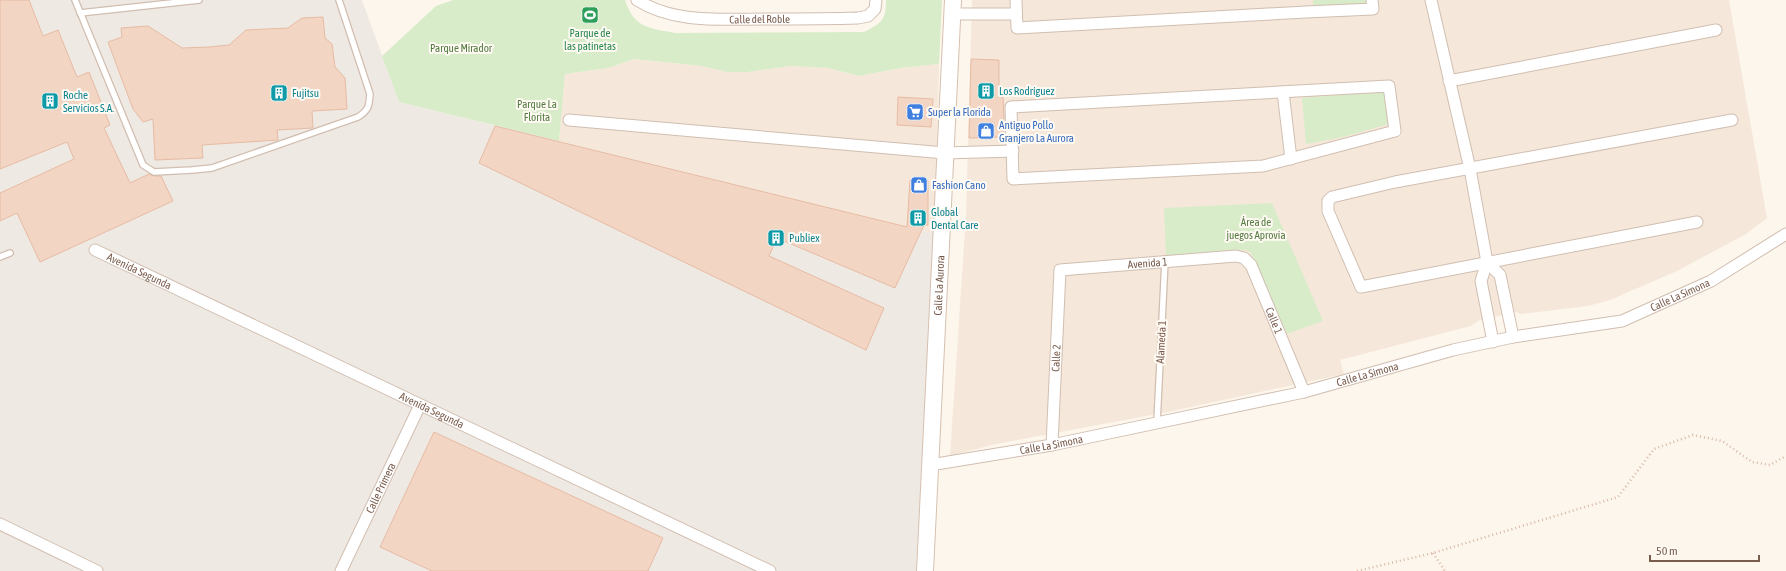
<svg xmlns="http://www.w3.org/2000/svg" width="1786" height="571" font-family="'Asap Condensed',sans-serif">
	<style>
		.residential { fill: #f5e8da }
		.industrial { fill: #efe9e4 }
		.green { fill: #d8ecc9 }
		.building { fill: #f3d5c3; stroke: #e6bba3 }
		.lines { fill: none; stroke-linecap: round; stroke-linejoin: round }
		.lane-casing { stroke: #d1beb0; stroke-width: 8 }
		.street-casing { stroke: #d1beb0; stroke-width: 13 }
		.secondary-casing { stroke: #d6c0b0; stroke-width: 18 }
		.path { stroke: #d9b8a5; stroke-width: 2.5; stroke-dasharray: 1 3; stroke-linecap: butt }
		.lane { stroke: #fff; stroke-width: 5.5 }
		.street { stroke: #fff; stroke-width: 11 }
		.secondary { stroke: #fff; stroke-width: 16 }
		.labels { text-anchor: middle; stroke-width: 4; stroke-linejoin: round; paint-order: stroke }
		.street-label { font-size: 11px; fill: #7a5c4d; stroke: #fffaf3 }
		.leisure-label { font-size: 11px; fill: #27864d; stroke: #fffaf3 }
		.park-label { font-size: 11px; fill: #537a41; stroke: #fffaf3 }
		.culture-label { font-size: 11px; fill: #0d838f; stroke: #fffaf3; text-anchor: start }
		.shop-label { font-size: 11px; fill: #366cbe; stroke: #fffaf3; text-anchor: start }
	</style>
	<rect width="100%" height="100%" fill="#fdf6ec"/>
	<!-- residential -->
	<g class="residential">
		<path d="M 972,0 L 1729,0 L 1767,218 L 1746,234 L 1677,271 L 1610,300 L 1588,306 L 1521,314 L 1516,312 L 1478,321 L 1471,326 L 1340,360 L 1344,374 L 1168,412 L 996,444 L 950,456 L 966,215 Z"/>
		<path d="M 634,59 L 702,66 L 727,72 L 748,72 L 790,66 L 828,68 L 859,76 L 901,68 L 939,64 L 935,234 L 559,141 L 565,74 L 608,68 Z"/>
	</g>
	<!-- industrial -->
	<path class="industrial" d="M 0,0 L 362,0 L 399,102 L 935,234 L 916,571 L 0,571 Z"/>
	<!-- green -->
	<g class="green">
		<path d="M 453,0 L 625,0 C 634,28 649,28 675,33 L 864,32 C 881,23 886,21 886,0 L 942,0 L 939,64 L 901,68 L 859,76 L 828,68 L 790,66 L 748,72 L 727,72 L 702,66 L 634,59 L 608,68 L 565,74 L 559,141 L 399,102 L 382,56 L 436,6 Z"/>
		<path d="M 1313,0 L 1368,0 L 1368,4 L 1313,6 Z"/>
		<path d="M 1385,91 L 1389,124 L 1343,137 L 1306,144 L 1302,98 Z"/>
		<path d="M 1272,203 L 1323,321 L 1287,334 L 1251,253 L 1246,250 L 1166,256 L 1164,208 Z"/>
	</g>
	<!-- building -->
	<g class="building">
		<path d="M 0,0 L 29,0 L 43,36 L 58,30 L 77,77 L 89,72 L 110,125 L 104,128 L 130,183 L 149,174 L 154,176 L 161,176 L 173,201 L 40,262 L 17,213 L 0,221 L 0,193 L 74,159 L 67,142 L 0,169 Z"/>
		<path d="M 323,17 L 325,38 L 332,44 L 335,67 L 345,78 L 347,109 L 312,111 L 313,128 L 277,130 L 278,140 L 202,145 L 203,158 L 155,160 L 153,119 L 143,122 L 133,109 L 108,42 L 122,37 L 121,28 L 148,26 L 182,48 L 209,47 L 229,45 L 246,30 L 288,28 L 302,18 Z"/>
		<path d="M 971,59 L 999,60 L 999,86 L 1002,86 L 1002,97 L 1003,97 L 1004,121 L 1003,137 L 969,138 Z"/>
		<path d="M 898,97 L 933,99 L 931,127 L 897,125 Z"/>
		<path d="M 495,126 L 907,227 L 910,180 L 928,181 L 928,225 L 924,225 L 895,288 L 777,238 L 769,256 L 884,308 L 866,350 L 479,163 Z"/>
		<path d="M 434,432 L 663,538 L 648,571 L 432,571 L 380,547 Z"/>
	</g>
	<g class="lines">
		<defs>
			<g id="lane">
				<path d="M 75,0 L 143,165 L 154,172 L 192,170 L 212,168 L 358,117 C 369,110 369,106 370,94 L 339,0"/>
				<path d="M 80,13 L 199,0"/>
				<path d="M 0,257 L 10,253"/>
				<path d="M 1157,422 L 1165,261"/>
			</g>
			<g id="street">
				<path id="s1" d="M 637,0 C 675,24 722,19 765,19 C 796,19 827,19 858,18 L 868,16 L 875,9 L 876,0"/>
				<path d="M 1016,0 L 1017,28 L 1306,12 L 1373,9 L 1372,0"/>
				<path d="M 1431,0 L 1470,169 L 1487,262 L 1481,281 L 1493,342"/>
				<path d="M 952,14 L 1016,14"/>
				<path d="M 1449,81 L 1716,30"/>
				<path d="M 1389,86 L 1395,131 L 1263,166 L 1013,179 L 1011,107 Z"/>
				<path d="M 1283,92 L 1291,159"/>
				<path d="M 569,120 L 945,153 L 1013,151"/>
				<path d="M 1697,222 L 1361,287 L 1328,211 L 1328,201 L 1332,197 L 1395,182 L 1732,120"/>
				<path id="s2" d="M 95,250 L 770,571"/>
				<path d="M 1487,262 L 1500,275 L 1513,337"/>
				<path id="s3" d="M 1052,445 L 1060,270 L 1236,256 L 1244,258 L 1251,265 L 1304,392"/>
				<path id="s4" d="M 930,465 L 1052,445 L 1304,392 L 1453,350 L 1513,337 L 1622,321 L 1711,281 L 1786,234"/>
				<path d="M 0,524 L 97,571"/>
				<path id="s5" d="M 341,571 L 420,405"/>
			</g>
			<g id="secondary">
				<path id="s6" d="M 925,571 L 953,0"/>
			</g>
		</defs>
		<!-- lane casing -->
		<use href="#lane" class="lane-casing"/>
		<!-- street casing -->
		<use href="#street" class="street-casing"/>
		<!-- secondary casing -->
		<use href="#secondary" class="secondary-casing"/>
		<!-- path -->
		<g class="path">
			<path d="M 1433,553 L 1445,571"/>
			<path d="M 1357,571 L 1433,553 L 1618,497 L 1654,449 L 1693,435 L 1722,441 L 1752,462 L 1770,465 L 1786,456"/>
		</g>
		<!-- lane -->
		<use href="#lane" class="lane"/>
		<!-- street -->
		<use href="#street" class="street"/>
		<!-- secondary -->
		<use href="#secondary" class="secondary"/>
	</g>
	<!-- icons -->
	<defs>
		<symbol id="stadium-square" viewBox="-11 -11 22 22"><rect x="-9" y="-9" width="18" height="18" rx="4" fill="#2e9e5b" stroke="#fffaf3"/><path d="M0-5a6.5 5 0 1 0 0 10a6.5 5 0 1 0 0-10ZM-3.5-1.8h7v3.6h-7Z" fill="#fff"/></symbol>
		<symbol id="building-square" viewBox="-11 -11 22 22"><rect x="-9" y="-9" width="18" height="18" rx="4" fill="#0f9aa8" stroke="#fffaf3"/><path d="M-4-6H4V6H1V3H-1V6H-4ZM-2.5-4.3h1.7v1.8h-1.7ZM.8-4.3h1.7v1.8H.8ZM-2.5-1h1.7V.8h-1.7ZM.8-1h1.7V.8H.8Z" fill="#fff"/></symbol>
		<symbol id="supermarket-square" viewBox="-11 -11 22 22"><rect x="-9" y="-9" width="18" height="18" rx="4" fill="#3f7fe0" stroke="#fffaf3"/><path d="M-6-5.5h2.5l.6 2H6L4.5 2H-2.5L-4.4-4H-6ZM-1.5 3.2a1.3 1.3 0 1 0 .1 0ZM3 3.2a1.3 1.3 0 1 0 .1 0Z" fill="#fff"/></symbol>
		<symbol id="shop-square" viewBox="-11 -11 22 22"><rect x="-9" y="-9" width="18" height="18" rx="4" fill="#3f7fe0" stroke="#fffaf3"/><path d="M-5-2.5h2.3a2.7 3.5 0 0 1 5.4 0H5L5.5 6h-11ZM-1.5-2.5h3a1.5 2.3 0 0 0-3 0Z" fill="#fff"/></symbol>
	</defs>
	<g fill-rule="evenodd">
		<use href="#stadium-square" x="580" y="5" width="20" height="20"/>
		<use href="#building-square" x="976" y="81" width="20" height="20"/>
		<use href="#building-square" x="269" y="83" width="20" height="20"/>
		<use href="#building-square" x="40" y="91" width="20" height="20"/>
		<use href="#supermarket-square" x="905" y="102" width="20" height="20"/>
		<use href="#shop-square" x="976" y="121" width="20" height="20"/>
		<use href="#shop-square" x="909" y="175" width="20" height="20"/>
		<use href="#building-square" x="908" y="208" width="20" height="20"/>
		<use href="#building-square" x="766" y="228" width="20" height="20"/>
	</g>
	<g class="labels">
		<!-- street labels -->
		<g class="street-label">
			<text dy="4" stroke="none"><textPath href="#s1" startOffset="126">Calle del Roble</textPath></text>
			<text dy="4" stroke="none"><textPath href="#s3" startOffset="263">Avenida 1</textPath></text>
			<text dy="4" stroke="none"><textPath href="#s2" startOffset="49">Avenida Segunda</textPath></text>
			<text dy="4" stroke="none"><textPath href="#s6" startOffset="286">Calle La Aurora</textPath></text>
			<text dy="4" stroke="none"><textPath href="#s4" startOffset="771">Calle La Simona</textPath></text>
			<text dy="4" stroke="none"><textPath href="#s3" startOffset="430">Calle 1</textPath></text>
			<text transform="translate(1161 342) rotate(-87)" y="4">Alameda 1</text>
			<text dy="4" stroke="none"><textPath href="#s3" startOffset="87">Calle 2</textPath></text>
			<text dy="4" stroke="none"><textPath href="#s4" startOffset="447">Calle La Simona</textPath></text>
			<text dy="4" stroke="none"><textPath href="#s2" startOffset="373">Avenida Segunda</textPath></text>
			<text dy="4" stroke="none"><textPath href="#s4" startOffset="123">Calle La Simona</textPath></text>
			<text dy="4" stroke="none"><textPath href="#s5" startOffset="92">Calle Primera</textPath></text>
		</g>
		<!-- leisure labels -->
		<g class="leisure-label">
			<text x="590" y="37">Parque de<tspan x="590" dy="13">las patinetas</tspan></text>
		</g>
		<!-- park labels -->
		<g class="park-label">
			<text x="461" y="52">Parque Mirador</text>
			<text x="537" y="108">Parque La<tspan x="537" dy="13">Florita</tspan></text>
			<text x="1256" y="226">Área de<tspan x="1256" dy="13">juegos Aprovia</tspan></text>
		</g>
		<!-- culture labels -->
		<g class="culture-label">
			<text x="999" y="95">Los Rodríguez</text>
			<text x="292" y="97">Fujitsu</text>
			<text x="63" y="99">Roche<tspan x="63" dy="13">Servicios S.A.</tspan></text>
			<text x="931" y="216">Global<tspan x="931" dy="13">Dental Care</tspan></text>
			<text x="789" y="242">Publiex</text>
		</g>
		<!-- shop labels -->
		<g class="shop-label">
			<text x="928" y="116">Super la Florida</text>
			<text x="999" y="129">Antiguo Pollo<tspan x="999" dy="13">Granjero La Aurora</tspan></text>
			<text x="932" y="189">Fashion Cano</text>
		</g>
	</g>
	<!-- scale -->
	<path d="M1650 555v6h109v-6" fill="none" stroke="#7a5c4d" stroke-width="2"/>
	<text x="1656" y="555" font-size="12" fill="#7a5c4d" stroke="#fffaf3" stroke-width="3" paint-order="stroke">50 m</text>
</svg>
